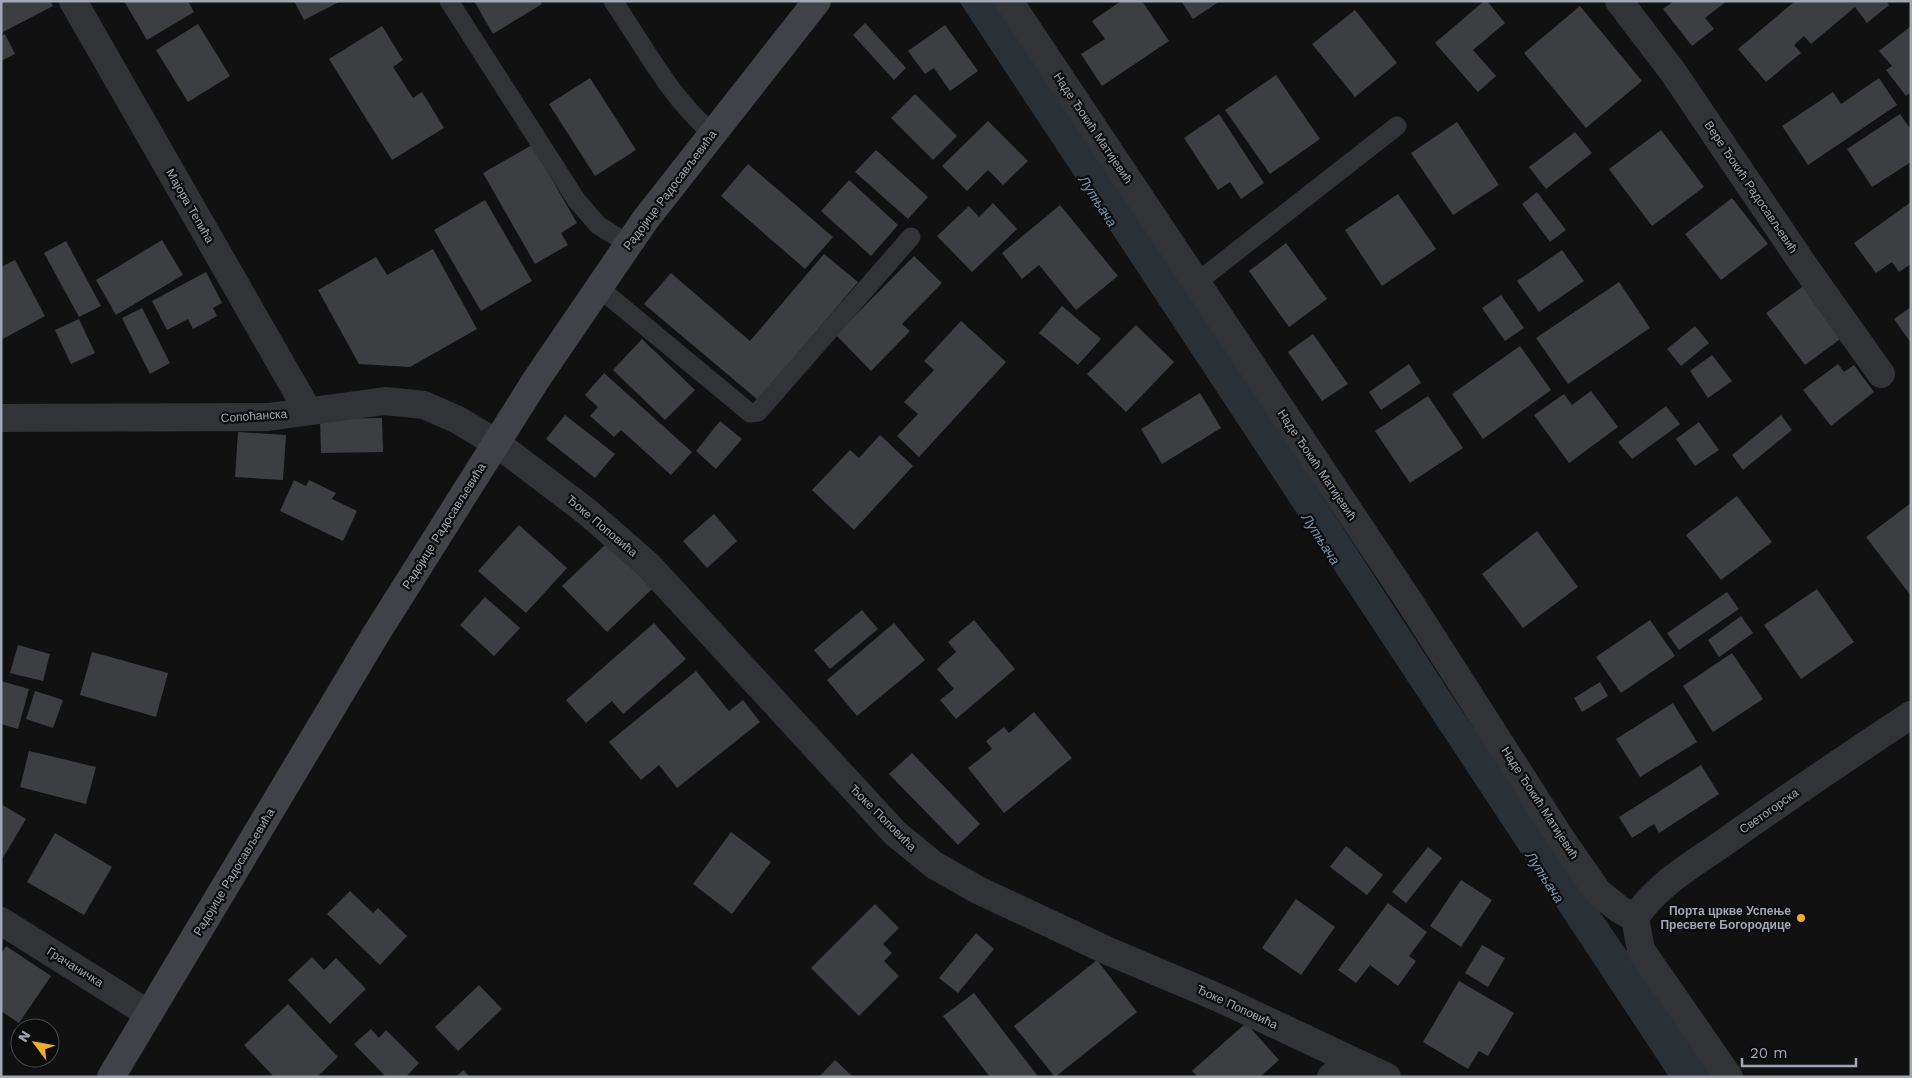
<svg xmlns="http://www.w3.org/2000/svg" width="1912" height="1078" font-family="'Work Sans',sans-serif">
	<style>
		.water { fill: #293137 }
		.building { fill: #3d3e42 }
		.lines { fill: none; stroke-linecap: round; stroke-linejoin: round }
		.lane { stroke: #323337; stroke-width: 19 }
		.street { stroke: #323337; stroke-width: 28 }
		.secondary { stroke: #404247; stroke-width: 28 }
		.poi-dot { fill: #eeae2c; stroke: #0c0c0d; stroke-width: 2 }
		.labels { text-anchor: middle; stroke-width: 4.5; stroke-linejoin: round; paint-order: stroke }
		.street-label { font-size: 12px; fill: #a2a7b3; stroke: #0c0c0d }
		.poi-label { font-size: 12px; font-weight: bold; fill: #a2a7b3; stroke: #0c0c0d; text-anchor: end }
		.water-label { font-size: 14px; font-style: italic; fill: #7995ae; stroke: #0c0c0d }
	</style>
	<rect width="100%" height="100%" fill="#111112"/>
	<!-- water -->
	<path class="water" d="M 959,1 L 1005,1 L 1057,87 L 1454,699 L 1713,1077 L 1669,1077 Z"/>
	<!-- building -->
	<g class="building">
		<path d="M 1,1 L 50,1 L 53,6 L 1,33 Z"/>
		<path d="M 124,1 L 188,1 L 194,12 L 147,40 Z"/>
		<path d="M 294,1 L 341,1 L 304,20 Z"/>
		<path d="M 474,1 L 540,1 L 542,4 L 493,34 Z"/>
		<path d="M 1121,1 L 1142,1 L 1169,41 L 1102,86 L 1081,54 L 1105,39 L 1092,21 Z"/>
		<path d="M 1181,1 L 1220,1 L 1193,19 Z"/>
		<path d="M 1484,1 L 1487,1 L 1505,23 L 1473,50 L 1496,76 L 1478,92 L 1435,43 Z"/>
		<path d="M 1674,1 L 1727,1 L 1705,18 L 1714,29 L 1692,46 L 1663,9 Z"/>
		<path d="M 1795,1 L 1886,1 L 1889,5 L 1867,23 L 1855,7 L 1811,44 L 1804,36 L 1794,45 L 1801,53 L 1766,82 L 1738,49 Z"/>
		<path d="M 1580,6 L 1642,81 L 1586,128 L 1524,53 Z"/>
		<path d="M 1355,10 L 1397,63 L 1355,97 L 1312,44 Z"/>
		<path d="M 865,23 L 906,68 L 894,80 L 853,35 Z"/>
		<path d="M 198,24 L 230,76 L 188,102 L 156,50 Z"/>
		<path d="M 945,25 L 978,71 L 950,91 L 934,68 L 925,74 L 908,51 Z"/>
		<path d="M 382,26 L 403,60 L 393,67 L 413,98 L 422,92 L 444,128 L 392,160 L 329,59 Z"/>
		<path d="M 1911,26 L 1911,92 L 1906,96 L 1886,70 L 1892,66 L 1879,51 Z"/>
		<path d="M 5,34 L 15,54 L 1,61 L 1,36 Z"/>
		<path d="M 1276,75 L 1320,139 L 1270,174 L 1225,110 Z"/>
		<path d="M 590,78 L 636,150 L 595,176 L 549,104 Z"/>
		<path d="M 1879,78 L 1897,105 L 1808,165 L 1782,126 L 1833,92 L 1841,104 Z"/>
		<path d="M 915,94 L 957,136 L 933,160 L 891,118 Z"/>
		<path d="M 1219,114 L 1264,183 L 1241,199 L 1230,182 L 1218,190 L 1184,138 Z"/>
		<path d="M 1900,114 L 1911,130 L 1911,162 L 1872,187 L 1847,149 Z"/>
		<path d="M 988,121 L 1028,161 L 1003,185 L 988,170 L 967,191 L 942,166 Z"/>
		<path d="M 1457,122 L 1499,185 L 1453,215 L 1411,153 Z"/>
		<path d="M 1661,130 L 1704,187 L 1652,226 L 1609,169 Z"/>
		<path d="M 1575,132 L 1592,153 L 1546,189 L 1529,167 Z"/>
		<path d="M 532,145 L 577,223 L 561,233 L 568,245 L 535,264 L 483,173 Z"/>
		<path d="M 876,150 L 928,197 L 908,219 L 855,172 Z"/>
		<path d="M 748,164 L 833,237 L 805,269 L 721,196 Z"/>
		<path d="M 849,180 L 898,225 L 871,256 L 821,211 Z"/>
		<path d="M 1537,192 L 1566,230 L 1550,242 L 1522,204 Z"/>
		<path d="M 1398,194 L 1436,249 L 1382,286 L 1345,230 Z"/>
		<path d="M 1732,198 L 1768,244 L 1721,280 L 1685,234 Z"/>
		<path d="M 485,200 L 532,281 L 481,311 L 434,230 Z"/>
		<path d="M 1911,202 L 1911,264 L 1899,272 L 1892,262 L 1876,273 L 1854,243 Z"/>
		<path d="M 993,203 L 1017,229 L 972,272 L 937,236 L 969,206 L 979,217 Z"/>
		<path d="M 1060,205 L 1118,276 L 1076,310 L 1039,265 L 1022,279 L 1002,253 Z"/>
		<path d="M 162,240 L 183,275 L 116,315 L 96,280 Z"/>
		<path d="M 66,241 L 101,306 L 79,317 L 44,253 Z"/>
		<path d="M 1286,243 L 1327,299 L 1289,327 L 1249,271 Z"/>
		<path d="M 433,249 L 477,329 L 410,367 L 359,364 L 318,290 L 376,257 L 387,275 Z"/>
		<path d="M 1562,250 L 1584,281 L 1539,312 L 1517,281 Z"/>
		<path d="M 824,254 L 858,282 L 758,400 L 644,304 L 671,273 L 750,341 Z"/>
		<path d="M 914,256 L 942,283 L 902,324 L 910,331 L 871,371 L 836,335 Z"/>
		<path d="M 15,260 L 45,316 L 1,340 L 1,267 Z"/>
		<path d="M 206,272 L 222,303 L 213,308 L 217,316 L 193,329 L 188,319 L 167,330 L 152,301 Z"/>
		<path d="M 1619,282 L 1650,328 L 1568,384 L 1536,338 Z"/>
		<path d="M 1805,285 L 1843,337 L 1805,365 L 1766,313 Z"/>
		<path d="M 1501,295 L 1524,328 L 1505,341 L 1482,308 Z"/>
		<path d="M 1062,306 L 1101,339 L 1078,365 L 1039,333 Z"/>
		<path d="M 1911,307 L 1911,343 L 1894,319 Z"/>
		<path d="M 142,308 L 170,363 L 150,374 L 122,318 Z"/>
		<path d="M 79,319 L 95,353 L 71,364 L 55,330 Z"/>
		<path d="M 961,321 L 1006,362 L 919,457 L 897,436 L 918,414 L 904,402 L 934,370 L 924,361 Z"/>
		<path d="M 1136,325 L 1174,362 L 1126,412 L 1087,374 Z"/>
		<path d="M 1695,326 L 1709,343 L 1681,366 L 1667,349 Z"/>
		<path d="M 1313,334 L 1348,384 L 1322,401 L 1288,352 Z"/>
		<path d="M 642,339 L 695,390 L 665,420 L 613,370 Z"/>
		<path d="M 1520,346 L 1551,390 L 1483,439 L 1452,394 Z"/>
		<path d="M 1712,355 L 1732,381 L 1708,398 L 1690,371 Z"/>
		<path d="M 1409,364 L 1421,383 L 1381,410 L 1369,392 Z"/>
		<path d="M 1838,364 L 1844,372 L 1854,365 L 1874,392 L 1831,426 L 1803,390 Z"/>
		<path d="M 604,373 L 692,452 L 671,475 L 621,430 L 614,437 L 590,416 L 598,407 L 585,395 Z"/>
		<path d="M 1591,391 L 1618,427 L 1569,463 L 1534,415 L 1564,394 L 1572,405 Z"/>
		<path d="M 1200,393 L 1221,428 L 1162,464 L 1141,429 Z"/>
		<path d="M 1428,396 L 1463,448 L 1410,483 L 1375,431 Z"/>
		<path d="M 1666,406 L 1680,424 L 1632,459 L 1618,442 Z"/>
		<path d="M 565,415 L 615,454 L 595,478 L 546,439 Z"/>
		<path d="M 1781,415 L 1792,430 L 1743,470 L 1732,455 Z"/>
		<path d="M 382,418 L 383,452 L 321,453 L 320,419 Z"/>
		<path d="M 720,421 L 742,439 L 716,469 L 696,451 Z"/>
		<path d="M 1699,422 L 1719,450 L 1695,466 L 1676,439 Z"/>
		<path d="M 238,432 L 286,435 L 283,480 L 235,477 Z"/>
		<path d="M 880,435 L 913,466 L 854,530 L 812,490 L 850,450 L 859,458 Z"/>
		<path d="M 294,480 L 306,486 L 309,480 L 336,493 L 332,499 L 357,511 L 343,541 L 280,511 Z"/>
		<path d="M 1737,496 L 1772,542 L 1721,580 L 1686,535 Z"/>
		<path d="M 1911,503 L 1911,596 L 1866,537 Z"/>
		<path d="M 714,514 L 737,541 L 707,568 L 683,541 Z"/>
		<path d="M 519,525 L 567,568 L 526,613 L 478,571 Z"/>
		<path d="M 1537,531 L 1578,587 L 1523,628 L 1482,574 Z"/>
		<path d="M 607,543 L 652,589 L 607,632 L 562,586 Z"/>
		<path d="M 1817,589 L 1854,642 L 1801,679 L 1764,625 Z"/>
		<path d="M 1727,592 L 1739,609 L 1679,650 L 1667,633 Z"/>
		<path d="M 485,597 L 520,628 L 494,656 L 460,625 Z"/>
		<path d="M 862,610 L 878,629 L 830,669 L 814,650 Z"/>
		<path d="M 1741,616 L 1753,633 L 1719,657 L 1708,640 Z"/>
		<path d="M 974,620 L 1015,669 L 956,719 L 940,700 L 954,689 L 937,669 L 956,652 L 948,642 Z"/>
		<path d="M 1650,620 L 1675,656 L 1621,693 L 1596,657 Z"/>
		<path d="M 654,623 L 686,659 L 623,714 L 612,701 L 586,723 L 566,700 Z"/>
		<path d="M 894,623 L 925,660 L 857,716 L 827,680 Z"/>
		<path d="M 18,645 L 50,654 L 43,681 L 10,673 Z"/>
		<path d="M 92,652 L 168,673 L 156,717 L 80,695 Z"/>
		<path d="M 1732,653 L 1763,699 L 1713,732 L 1683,686 Z"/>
		<path d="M 696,671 L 729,711 L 743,700 L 760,722 L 677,788 L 659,765 L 641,780 L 609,742 Z"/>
		<path d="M 1,681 L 29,689 L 18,729 L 1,724 Z"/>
		<path d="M 1600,682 L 1608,696 L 1582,712 L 1574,698 Z"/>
		<path d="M 35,691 L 63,700 L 53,728 L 26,719 Z"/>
		<path d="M 1673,703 L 1697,742 L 1640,777 L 1616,739 Z"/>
		<path d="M 1034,712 L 1072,758 L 1004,813 L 968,768 L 992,749 L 986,741 L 1004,727 L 1009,733 Z"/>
		<path d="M 29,751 L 96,767 L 86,804 L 20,787 Z"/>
		<path d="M 912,753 L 980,824 L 958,845 L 889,774 Z"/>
		<path d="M 1701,765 L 1719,794 L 1659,833 L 1654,824 L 1632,838 L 1619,817 Z"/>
		<path d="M 1,804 L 26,819 L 1,861 Z"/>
		<path d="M 731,832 L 771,862 L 732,914 L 693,884 Z"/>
		<path d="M 55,833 L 112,867 L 84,915 L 27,882 Z"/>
		<path d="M 1346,846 L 1383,875 L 1367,895 L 1330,867 Z"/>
		<path d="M 1428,847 L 1442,858 L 1406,903 L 1392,892 Z"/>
		<path d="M 1461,880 L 1492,900 L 1461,947 L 1430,926 Z"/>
		<path d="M 350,891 L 373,913 L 378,908 L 407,936 L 380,965 L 327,914 Z"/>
		<path d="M 1296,899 L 1335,927 L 1301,975 L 1262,948 Z"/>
		<path d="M 1388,903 L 1427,932 L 1409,956 L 1416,961 L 1398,986 L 1370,965 L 1356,983 L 1338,970 Z"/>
		<path d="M 875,904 L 899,928 L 883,944 L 892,953 L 884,961 L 899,976 L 859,1016 L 811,968 Z"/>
		<path d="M 976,933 L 994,949 L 958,993 L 939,978 Z"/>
		<path d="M 1482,945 L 1505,958 L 1488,987 L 1465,973 Z"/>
		<path d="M 6,946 L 51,976 L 19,1023 L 1,1011 L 1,954 Z"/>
		<path d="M 312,957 L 324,970 L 336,958 L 366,989 L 330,1024 L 288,980 Z"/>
		<path d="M 1097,960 L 1137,1012 L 1055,1077 L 1014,1026 Z"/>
		<path d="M 1459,981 L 1514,1013 L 1488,1056 L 1479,1051 L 1468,1069 L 1423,1042 Z"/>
		<path d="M 479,985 L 502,1009 L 458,1051 L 435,1027 Z"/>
		<path d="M 974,993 L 1037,1075 L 1034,1077 L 990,1077 L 943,1016 Z"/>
		<path d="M 288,1004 L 338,1057 L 317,1077 L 274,1077 L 244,1045 Z"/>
		<path d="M 1246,1023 L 1279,1060 L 1260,1077 L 1198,1077 L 1192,1071 Z"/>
		<path d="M 371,1029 L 379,1038 L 386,1030 L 419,1063 L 406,1077 L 386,1077 L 354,1044 Z"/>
		<path d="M 835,1060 L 853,1077 L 819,1077 Z"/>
		<path d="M 463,1070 L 470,1077 L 456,1077 Z"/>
	</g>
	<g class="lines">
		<!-- lane -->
		<g class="lane">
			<path d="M 449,1 L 577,201 L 598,225 L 628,244"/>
			<path d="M 613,1 C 646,49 668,95 713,134"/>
			<path d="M 1196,283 L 1397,126"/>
			<path d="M 598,287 L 750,413 L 758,412 L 911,237"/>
		</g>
		<!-- street -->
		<g class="street">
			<path d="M 73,1 L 308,411"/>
			<path d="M 1009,1 L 1409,601 L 1560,837 L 1598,892 L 1619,909 L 1635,918"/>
			<path d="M 1619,1 L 1673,72 L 1803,264 L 1881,374"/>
			<path d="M 1,418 L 268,417 L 385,401 L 424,405 L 458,420 L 496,443 L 586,511 L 648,565 L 895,833 L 934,865 L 978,890 L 1108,951 L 1219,998 L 1387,1077"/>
			<path d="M 1635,918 C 1655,886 1692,865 1722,844 C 1784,800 1847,757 1911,715"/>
			<path d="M 1635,918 L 1641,950 L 1729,1077"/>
			<path d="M 1,921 L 149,1014"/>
			<path d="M 1331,1077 L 1350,1060"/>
		</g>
		<!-- secondary -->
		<path class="secondary" d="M 111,1077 L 376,634 L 536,380 L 645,220 L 817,1"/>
	</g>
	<!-- markers -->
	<circle class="poi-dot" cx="1801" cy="918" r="5"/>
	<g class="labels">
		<!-- street labels -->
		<g class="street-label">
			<text transform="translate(1093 128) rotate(56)" y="4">Наде Ђокић Матијевић</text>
			<text transform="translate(1751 187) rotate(56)" y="4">Вере Ђокић Радосављевић</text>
			<text transform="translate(670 190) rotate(-53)" y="4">Радојице Радосављевића</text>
			<text transform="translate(190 206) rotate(60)" y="4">Мајора Тепића</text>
			<text transform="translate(254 416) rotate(-4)" y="4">Сопоћанска</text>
			<text transform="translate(1317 465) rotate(56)" y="4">Наде Ђокић Матијевић</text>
			<text transform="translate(444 526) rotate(-58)" y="4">Радојице Радосављевића</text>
			<text transform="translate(602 526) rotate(40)" y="4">Ђоке Поповића</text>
			<text transform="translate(1540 803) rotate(57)" y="4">Наде Ђокић Матијевић</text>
			<text transform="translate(1769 811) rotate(-35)" y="4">Светогорска</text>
			<text transform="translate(883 818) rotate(45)" y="4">Ђоке Поповића</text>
			<text transform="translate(234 872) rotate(-59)" y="4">Радојице Радосављевића</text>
			<text transform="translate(75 967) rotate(32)" y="4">Грачаничка</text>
			<text transform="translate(1237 1007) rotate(25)" y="4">Ђоке Поповића</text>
		</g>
		<!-- poi labels -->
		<g class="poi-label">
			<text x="1791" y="915">Порта цркве Успење<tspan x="1791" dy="14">Пресвете Богородице</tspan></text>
		</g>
		<!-- water labels -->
		<g class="water-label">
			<text transform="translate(1098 201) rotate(57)" y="5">Лупњача</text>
			<text transform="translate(1321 539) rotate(57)" y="5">Лупњача</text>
			<text transform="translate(1545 877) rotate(57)" y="5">Лупњача</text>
		</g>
	</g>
	<!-- border -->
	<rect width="1912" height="1078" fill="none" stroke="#a2a7b3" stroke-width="5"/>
	<!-- north arrow -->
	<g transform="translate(35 1043) rotate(302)"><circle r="24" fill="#0c0c0d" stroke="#484a4f"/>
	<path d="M0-4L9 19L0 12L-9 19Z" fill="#eeae2c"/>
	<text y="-8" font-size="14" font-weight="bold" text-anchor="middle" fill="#a2a7b3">N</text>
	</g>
	<!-- scale -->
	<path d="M1742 1058v8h114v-8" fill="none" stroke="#a2a7b3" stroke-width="2.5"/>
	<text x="1750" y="1058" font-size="15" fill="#a2a7b3" stroke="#0c0c0d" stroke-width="4" paint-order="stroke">20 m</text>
</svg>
